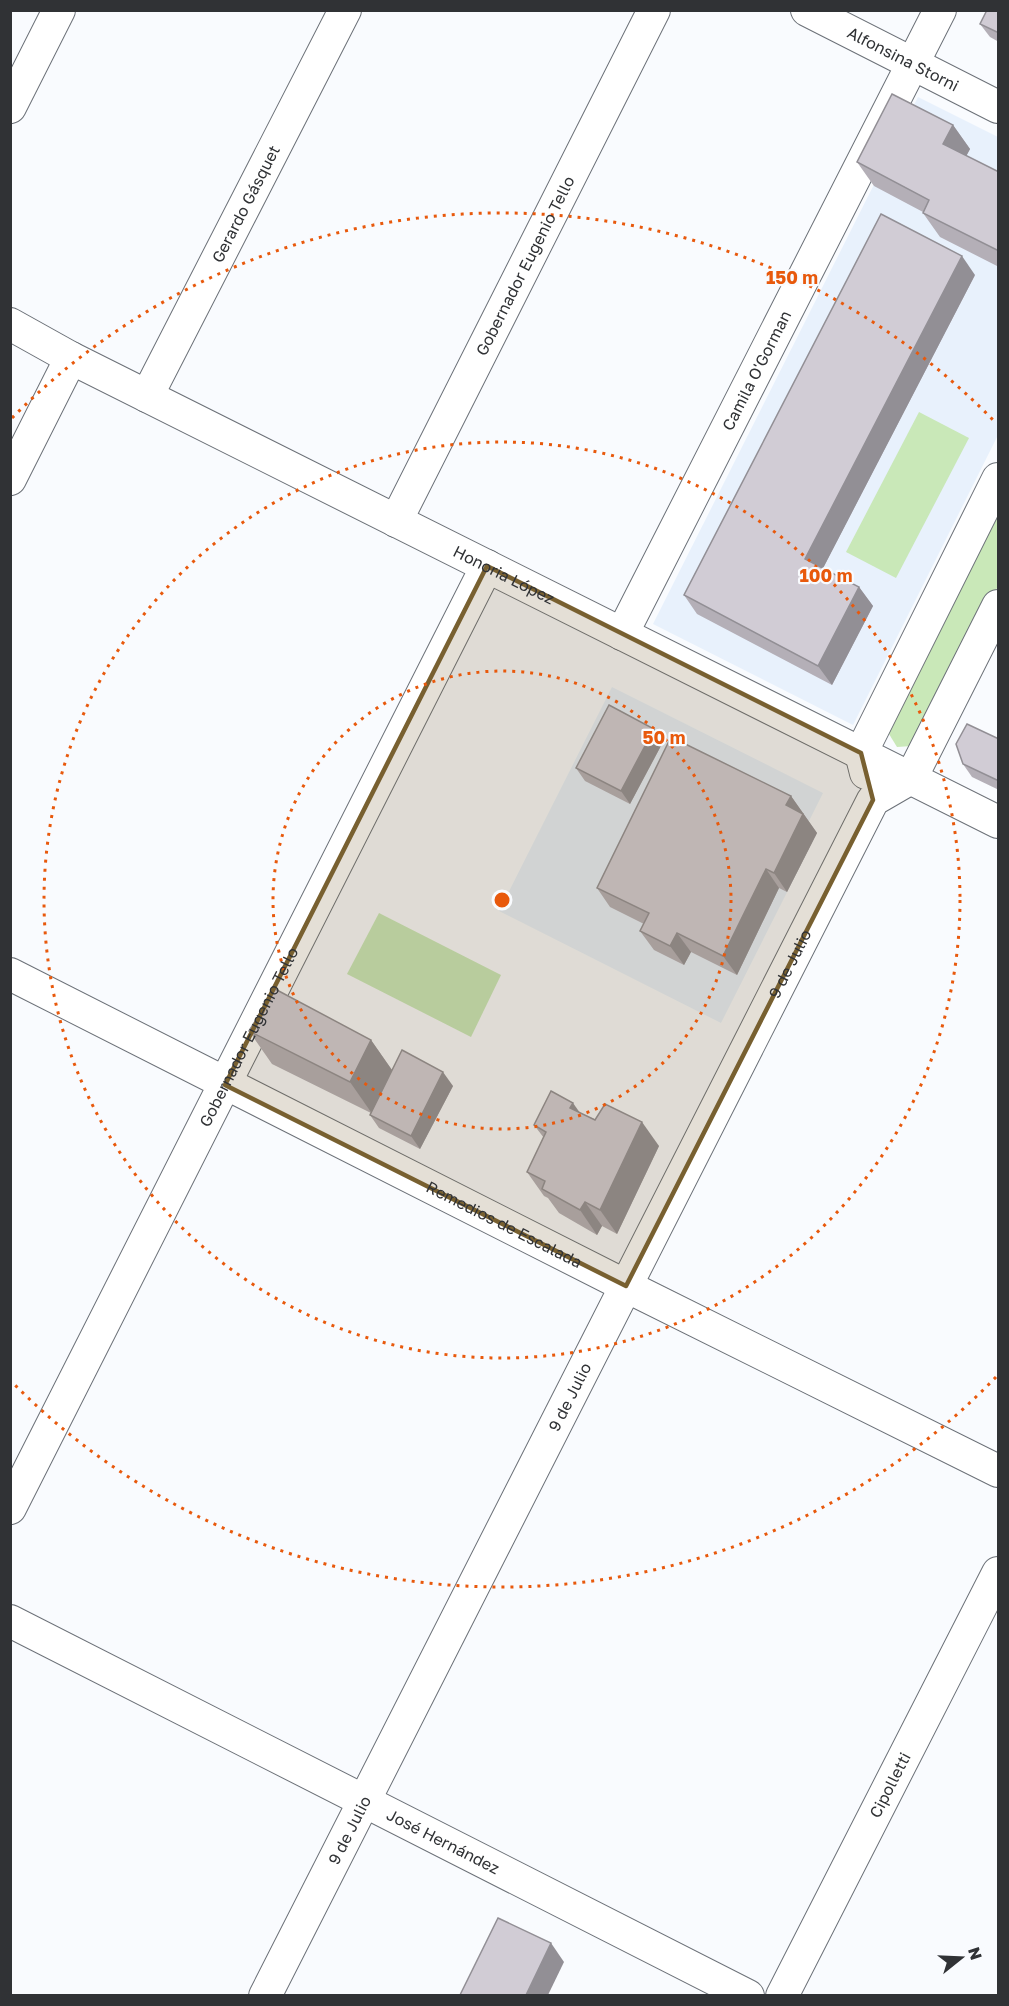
<svg xmlns="http://www.w3.org/2000/svg" width="1009" height="2006" font-family="'Golos Text',sans-serif">
	<style>
		.built { fill: #e8f1fc }
		.green { fill: #c9e8b8 }
		.lines { fill: none; stroke-linecap: round; stroke-linejoin: round }
		.street-casing { stroke: #6c7178; stroke-width: 34 }
		.street { stroke: #fff; stroke-width: 32 }
		.wall { fill: #b4afb7 }
		.shaded-wall { fill: #928f95 }
		.building { fill: #d1ccd5; stroke: #928f95; stroke-width: 1.5 }
		.marked { fill: #786030; fill-opacity: 0.2; stroke: #786030; stroke-width: 4.5; stroke-linejoin: round }
		.ring { fill: none; stroke: #e8590c; stroke-width: 3; stroke-dasharray: 3 6 }
		.labels { text-anchor: middle; stroke-width: 4.5; stroke-linejoin: round; paint-order: stroke }
		.street-label { font-size: 16px; fill: #303235; stroke: #f9fbfe }
		.centre { fill: #e8590c; stroke: #f9fbfe; stroke-width: 3 }
		.ring-label { font-size: 18px; text-anchor: middle; font-weight: bold; fill: #e8590c; stroke: #f9fbfe; stroke-width: 4.5; stroke-linejoin: round; paint-order: stroke }
	</style>
	<rect width="100%" height="100%" fill="#f9fbfe"/>
	<!-- built -->
	<g class="built">
		<path d="M 918,97 L 998,137 L 998,435 L 853,725 L 653,624 Z"/>
		<path d="M 612,687 L 823,793 L 806,827 L 817,833 L 721,1023 L 499,911 Z"/>
	</g>
	<!-- green -->
	<g class="green">
		<path d="M 919,412 L 969,438 L 896,578 L 846,552 Z"/>
		<path d="M 998,503 L 998,586 L 921,738 L 912,746 L 897,747 L 889,734 L 890,719 Z"/>
		<path d="M 379,913 L 501,975 L 471,1037 L 347,974 Z"/>
	</g>
	<g class="lines">
		<defs>
			<g id="street">
				<path id="s1" d="M 807,10 L 998,107"/>
				<path d="M 10,107 L 59,10"/>
				<path id="s2" d="M 10,324 L 71,358 L 998,822"/>
				<path id="s3" d="M 147,396 L 345,10"/>
				<path d="M 10,479 L 71,358"/>
				<path id="s4" d="M 396,521 L 654,10"/>
				<path id="s5" d="M 622,634 L 940,10"/>
				<path d="M 866,773 L 861,753 L 998,479"/>
				<path id="s6" d="M 10,974 L 626,1286 L 998,1471"/>
				<path id="s7" d="M 10,1508 L 487,566"/>
				<path id="s8" d="M 10,1621 L 748,1996"/>
				<path id="s9" d="M 265,1996 L 873,800 L 911,778 L 998,606"/>
				<path id="s10" d="M 782,1996 L 998,1573"/>
			</g>
		</defs>
		<!-- street casing -->
		<use href="#street" class="street-casing"/>
		<!-- street -->
		<use href="#street" class="street"/>
	</g>
	<!-- wall -->
	<g class="wall">
		<path d="M 999,10 L 999,42 L 990,37 L 980,24 Z"/>
		<path d="M 953,125 L 970,149 L 966,156 L 999,172 L 999,267 L 940,237 L 923,213 L 923,212 L 874,186 L 857,162 Z"/>
		<path d="M 975,275 L 823,568 L 859,587 L 873,606 L 832,685 L 697,614 L 684,595 Z"/>
		<path d="M 654,729 L 663,742 L 630,804 L 585,781 L 576,768 Z"/>
		<path d="M 999,739 L 999,790 L 972,777 L 963,764 Z"/>
		<path d="M 791,796 L 817,833 L 787,892 L 779,888 L 737,975 L 691,952 L 684,965 L 654,950 L 640,931 L 644,924 L 610,907 L 597,888 Z"/>
		<path d="M 249,1031 L 371,1040 L 392,1070 L 453,1086 L 420,1149 L 379,1128 L 370,1115 L 371,1113 L 272,1064 Z"/>
		<path d="M 580,1113 L 659,1146 L 617,1234 L 602,1226 L 597,1235 L 559,1213 L 548,1198 L 544,1196 L 527,1172 L 544,1138 L 534,1125 Z"/>
	</g>
	<!-- shaded-wall -->
	<g class="shaded-wall">
		<path d="M 953,125 L 970,149 L 960,168 L 943,144 Z"/>
		<path d="M 962,256 L 975,275 L 818,578 L 805,559 Z"/>
		<path d="M 859,587 L 873,606 L 832,685 L 818,666 Z"/>
		<path d="M 654,729 L 663,742 L 630,804 L 621,791 Z"/>
		<path d="M 791,796 L 817,833 L 787,892 L 774,873 L 786,805 Z"/>
		<path d="M 766,869 L 779,888 L 737,975 L 723,956 Z"/>
		<path d="M 677,933 L 691,952 L 684,965 L 670,946 Z"/>
		<path d="M 371,1040 L 394,1073 L 373,1115 L 350,1082 Z"/>
		<path d="M 443,1072 L 453,1086 L 420,1149 L 411,1136 Z"/>
		<path d="M 573,1103 L 590,1127 L 570,1108 Z"/>
		<path d="M 642,1122 L 659,1146 L 617,1234 L 600,1210 Z"/>
		<path d="M 585,1202 L 602,1226 L 597,1235 L 580,1210 Z"/>
		<path d="M 551,1943 L 564,1962 L 548,1995 L 526,1995 Z"/>
	</g>
	<!-- building -->
	<g class="building">
		<path d="M 987,10 L 999,10 L 999,33 L 980,24 Z"/>
		<path d="M 892,94 L 953,125 L 943,144 L 999,172 L 999,251 L 923,213 L 929,200 L 857,162 Z"/>
		<path d="M 881,214 L 962,256 L 805,559 L 859,587 L 818,666 L 684,595 Z"/>
		<path d="M 609,705 L 654,729 L 621,791 L 576,768 Z"/>
		<path d="M 967,724 L 999,739 L 999,781 L 963,764 L 956,744 Z"/>
		<path d="M 671,737 L 791,796 L 786,805 L 803,814 L 774,873 L 766,869 L 723,956 L 677,933 L 670,946 L 640,931 L 649,913 L 597,888 Z"/>
		<path d="M 275,989 L 371,1040 L 350,1082 L 249,1031 Z"/>
		<path d="M 402,1050 L 443,1072 L 411,1136 L 370,1115 Z"/>
		<path d="M 551,1091 L 573,1103 L 570,1108 L 595,1120 L 605,1104 L 642,1122 L 600,1210 L 585,1202 L 580,1210 L 542,1189 L 545,1181 L 527,1172 L 546,1132 L 534,1125 Z"/>
		<path d="M 498,1918 L 551,1943 L 526,1995 L 460,1995 Z"/>
	</g>
	<!-- marked area -->
	<path class="marked" d="M 487,566 L 861,753 L 873,800 L 626,1286 L 225,1085 Z"/>
	<!-- distance rings -->
	<g class="ring">
		<circle cx="502" cy="900" r="229"/>
		<circle cx="502" cy="900" r="458"/>
		<path d="M996 1377A687 687 0 0 1 12 1382M12 418A687 687 0 0 1 996 423"/>
	</g>
	<g class="labels">
		<!-- street labels -->
		<g class="street-label">
			<text dy="6" stroke="none"><textPath href="#s1" startOffset="108">Alfonsina Storni</textPath></text>
			<text dy="6" stroke="none"><textPath href="#s3" startOffset="216">Gerardo Gásquet</textPath></text>
			<text dy="6" stroke="none"><textPath href="#s4" startOffset="286">Gobernador Eugenio Tello</textPath></text>
			<text dy="6" stroke="none"><textPath href="#s5" startOffset="296">Camila O'Gorman</textPath></text>
			<text dy="6" stroke="none"><textPath href="#s2" startOffset="554">Honoria López</textPath></text>
			<text dy="6" stroke="none"><textPath href="#s9" startOffset="1158">9 de Julio</textPath></text>
			<text dy="6" stroke="none"><textPath href="#s7" startOffset="528">Gobernador Eugenio Tello</textPath></text>
			<text dy="6" stroke="none"><textPath href="#s6" startOffset="554">Remedios de Escalada</textPath></text>
			<text dy="6" stroke="none"><textPath href="#s9" startOffset="672">9 de Julio</textPath></text>
			<text dy="6" stroke="none"><textPath href="#s10" startOffset="237">Cipolletti</textPath></text>
			<text dy="6" stroke="none"><textPath href="#s9" startOffset="186">9 de Julio</textPath></text>
			<text dy="6" stroke="none"><textPath href="#s8" startOffset="486">José Hernández</textPath></text>
		</g>
	</g>
	<circle cx="502" cy="900" r="9" class="centre"/>
	<g class="ring-label">
		<text x="792" y="284">150 m</text>
		<text x="826" y="582">100 m</text>
		<text x="664" y="744">50 m</text>
	</g>
	<!-- border -->
	<rect width="1009" height="2006" fill="none" stroke="#303235" stroke-width="24"/>
	<!-- north arrow -->
	<g transform="translate(961 1958) rotate(72)" stroke="#f9fbfe" stroke-width="4.5" paint-order="stroke">
	<path d="M0-4.5L10 22L0 15L-10 22Z" fill="#303235"/>
	<text y="-9" font-size="16" font-weight="bold" text-anchor="middle" fill="#303235">N</text>
	</g>
</svg>
